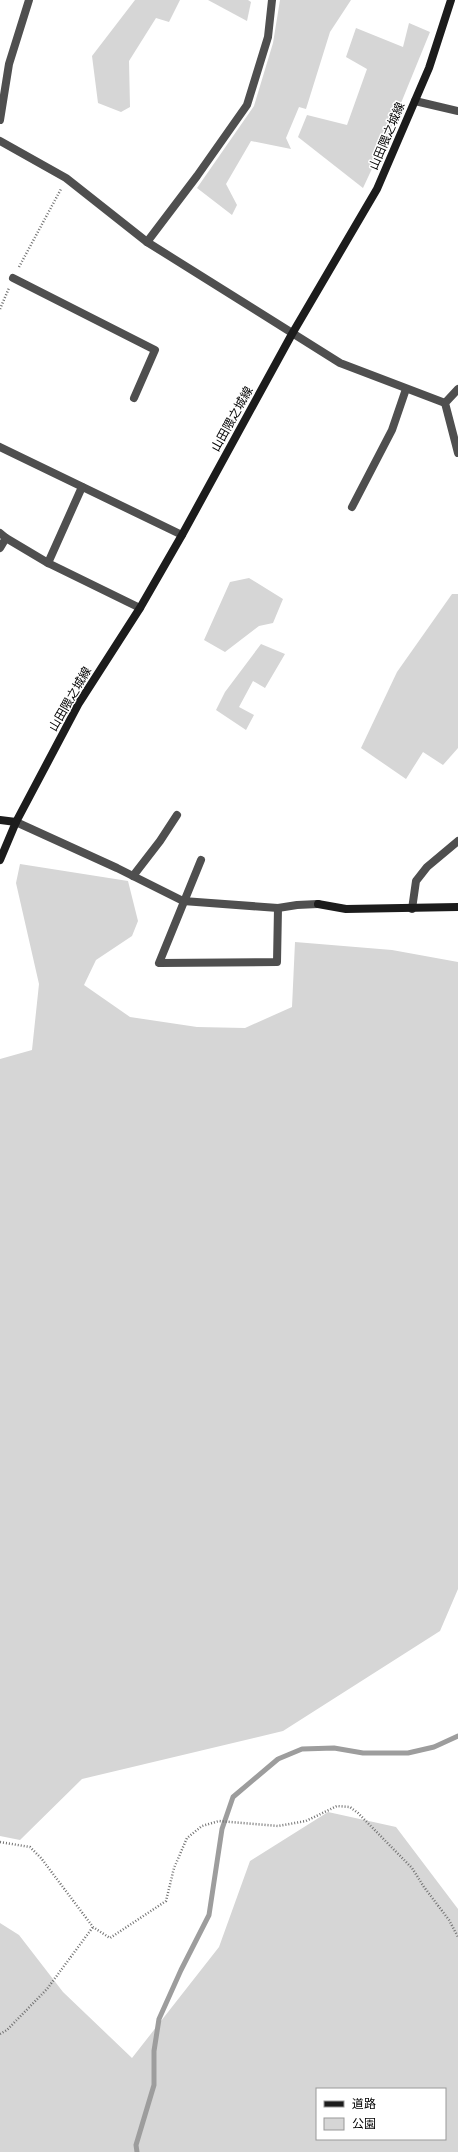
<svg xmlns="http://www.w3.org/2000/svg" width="458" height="2152" font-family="'Open Sans','Noto Sans JP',sans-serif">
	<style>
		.green { fill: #d6d6d6; fill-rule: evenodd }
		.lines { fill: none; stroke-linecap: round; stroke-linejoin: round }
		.stream { stroke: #9d9d9d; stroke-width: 5 }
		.path { stroke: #717171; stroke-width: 2.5; stroke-dasharray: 1 2; stroke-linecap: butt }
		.street { stroke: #4f4f4f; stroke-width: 8 }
		.secondary { stroke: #1c1c1c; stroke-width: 8 }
		.labels { text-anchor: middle; stroke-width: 3; stroke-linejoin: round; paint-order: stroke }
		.street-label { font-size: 12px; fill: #000; stroke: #fff }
	</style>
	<rect width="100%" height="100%" fill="#fff"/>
	<!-- green -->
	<g class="green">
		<path d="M 135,0 L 180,0 L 169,22 L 156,18 L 129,61 L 130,107 L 121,112 L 98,103 L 92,56 Z"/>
		<path d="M 208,0 L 248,0 L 251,2 L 247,21 Z"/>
		<path d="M 280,0 L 351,0 L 330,32 L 306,109 L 299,107 L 286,138 L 291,149 L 251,141 L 226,184 L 237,205 L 232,215 L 197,188 L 254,106 L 273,43 Z"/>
		<path d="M 409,23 L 430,32 L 390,130 L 363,188 L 298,137 L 307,115 L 347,125 L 367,69 L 346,57 L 356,28 L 403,47 Z"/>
		<path d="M 249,578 L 283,599 L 273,623 L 259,626 L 225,652 L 204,640 L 230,582 Z"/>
		<path d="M 452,594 L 458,594 L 458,748 L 443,765 L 423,752 L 406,779 L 361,748 L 397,672 Z"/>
		<path d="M 261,644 L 285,654 L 265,688 L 253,681 L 239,707 L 254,715 L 246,730 L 216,710 L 225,692 Z"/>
		<path d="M 20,864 L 128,881 L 138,921 L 132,936 L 96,960 L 84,985 L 130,1017 L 197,1027 L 245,1028 L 292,1007 L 295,942 L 392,950 L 458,962 L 458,1589 L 440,1631 L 283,1731 L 82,1779 L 20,1840 L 0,1836 L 0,1059 L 32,1050 L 39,984 L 16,883 Z"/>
		<path d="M 328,1812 L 396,1827 L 458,1909 L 458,2152 L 0,2152 L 0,1923 L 19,1935 L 63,1992 L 132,2058 L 219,1947 L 250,1861 ZM 317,2089 L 445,2089 L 445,2139 L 317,2139 Z"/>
	</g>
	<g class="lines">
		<!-- stream -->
		<path class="stream" d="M 137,2152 L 136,2145 L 154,2085 L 154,2051 L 159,2019 L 181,1970 L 209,1915 L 222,1829 L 233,1797 L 278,1759 L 302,1749 L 334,1748 L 363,1753 L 408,1753 L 434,1747 L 458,1736"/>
		<!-- path -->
		<g class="path">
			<path d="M 19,267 L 61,189"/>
			<path d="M 0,309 L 9,288"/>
			<path d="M 0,1842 L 30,1847 L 41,1858 L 93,1927 L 110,1938 L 166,1901 L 174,1868 L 187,1838 L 202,1826 L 219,1821 L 278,1826 L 306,1821 L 337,1806 L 350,1807 L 358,1813 L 412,1868 L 424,1887 L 449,1920 L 458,1937"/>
			<path d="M 0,2034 L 7,2030 L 47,1989 L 93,1927"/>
		</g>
		<!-- street -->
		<g class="street">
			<path d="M 415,101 L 458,111"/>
			<path d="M 0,120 L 9,64 L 29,0"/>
			<path d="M 0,141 L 66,178 L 147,242 L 340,363 L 445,403"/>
			<path d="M 147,242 L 197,176 L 247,105 L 268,37 L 272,0"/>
			<path d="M 13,278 L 155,350 L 134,398"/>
			<path d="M 458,389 L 445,403 L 458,453"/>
			<path d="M 0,447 L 182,535"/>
			<path d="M 352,507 L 392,430 L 406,389"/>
			<path d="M 0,533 L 6,538 L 0,548"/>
			<path d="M 6,538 L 48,563 L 140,608"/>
			<path d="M 48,563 L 82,487"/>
			<path d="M 16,822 L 117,868 L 183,901 L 278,908 L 297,905 L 318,904"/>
			<path d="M 201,860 L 159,963 L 277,962 L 278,908"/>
			<path d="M 133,876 L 160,841 L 177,815"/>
			<path d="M 412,909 L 416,881 L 427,867 L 458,841"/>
		</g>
		<!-- secondary -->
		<g class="secondary">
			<path d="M 0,820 L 16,822"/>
			<path d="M 0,860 L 16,822 L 79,703 L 140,608 L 182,535 L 292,334 L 377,189 L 429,68 L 451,0"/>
			<path d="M 318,904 L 346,909 L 458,907"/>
		</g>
	</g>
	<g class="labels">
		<!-- street labels -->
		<g class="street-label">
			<text transform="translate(387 136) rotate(-67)" y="4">山田隈之城線</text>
			<text transform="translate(232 419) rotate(-61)" y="4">山田隈之城線</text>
			<text transform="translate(70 699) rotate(-60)" y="4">山田隈之城線</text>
		</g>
	</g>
	<!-- legend -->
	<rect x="316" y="2088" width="130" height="52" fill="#ffffff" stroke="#999999"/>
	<rect x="324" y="2101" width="20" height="6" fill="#1c1c1c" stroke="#999999"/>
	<text x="352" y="2108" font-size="12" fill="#000000">道路</text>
	<rect x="324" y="2118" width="20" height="12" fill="#d6d6d6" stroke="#999999"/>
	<text x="352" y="2128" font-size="12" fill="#000000">公園</text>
</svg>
